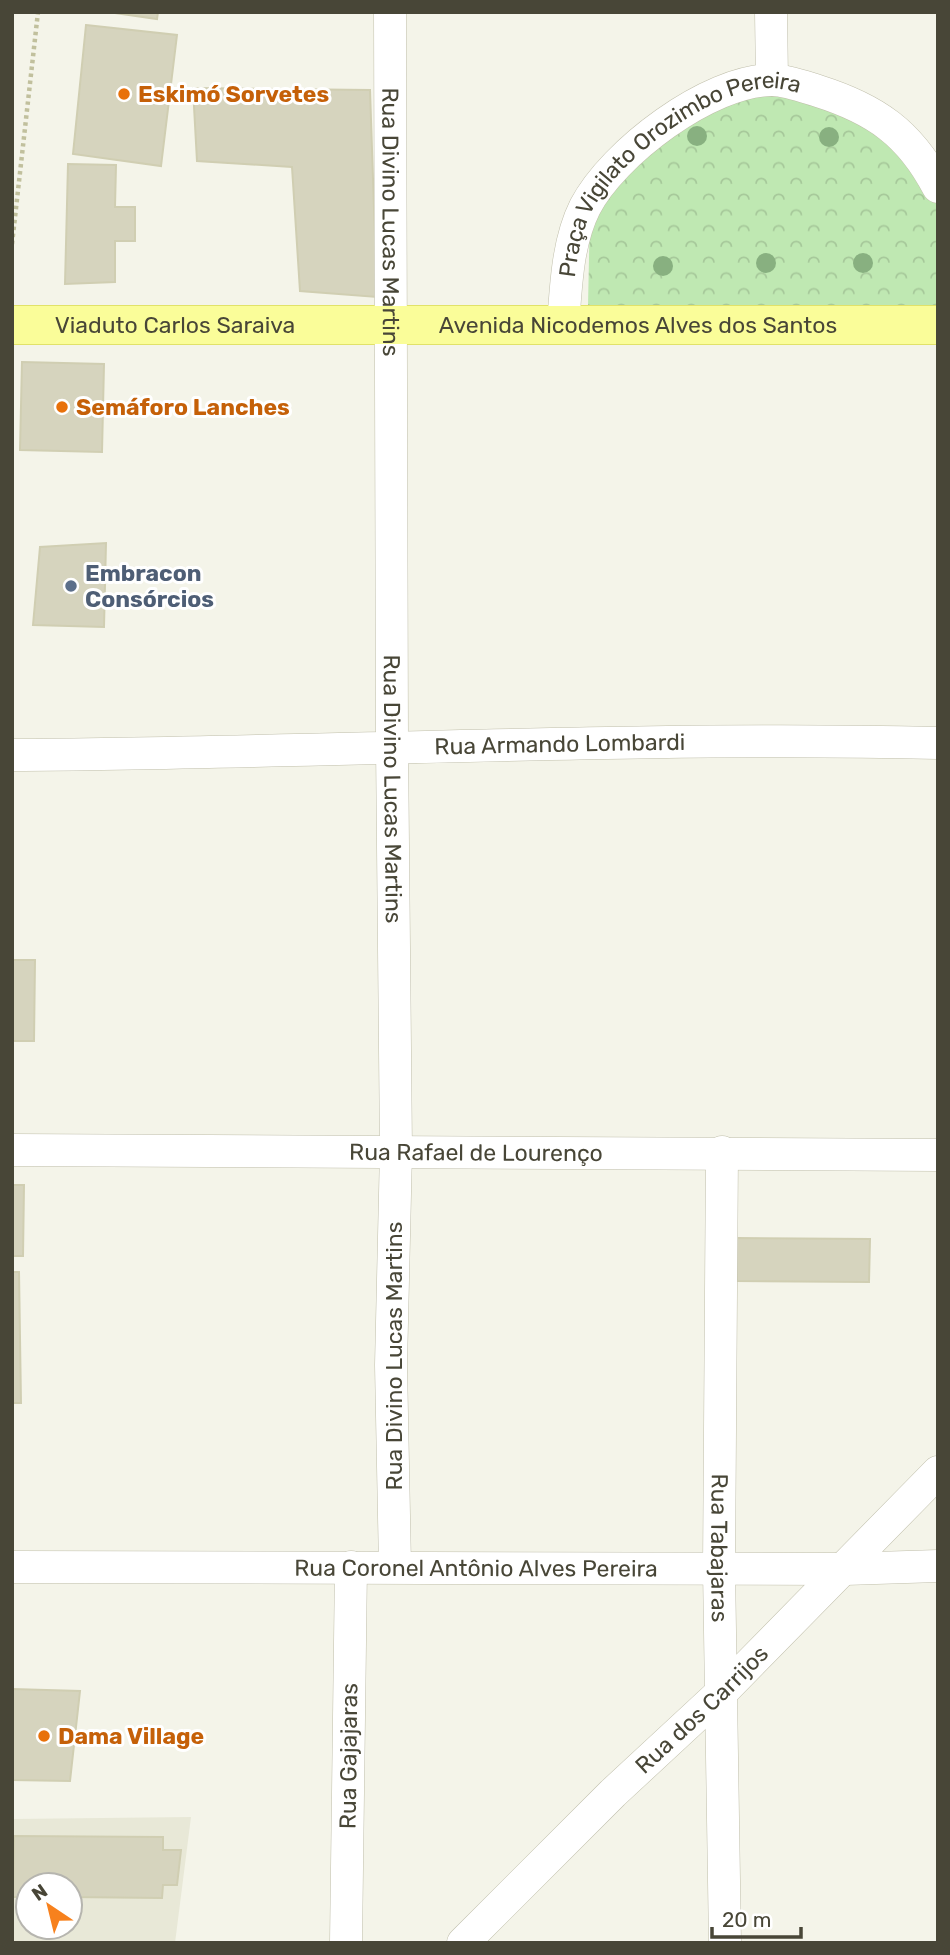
<svg xmlns="http://www.w3.org/2000/svg" width="950" height="1955" font-family="Rubik,sans-serif">
	<style>
		.residential { fill: #e8e8d7; fill-rule: evenodd }
		.park { fill: url(#park-crowns) }
		.building { fill: #d6d4be; stroke: #d0ceb2; stroke-width: 2 }
		.lines { fill: none; stroke-linecap: round; stroke-linejoin: round }
		.minor-casing { stroke: #c0bfab; stroke-width: 33 }
		.major-casing { stroke: #e1e269; stroke-width: 40 }
		.path { stroke: #c1c09d; stroke-width: 4.5; stroke-dasharray: 3.5 3.5; stroke-linecap: butt }
		.minor { stroke: #fff; stroke-width: 32 }
		.major { stroke: #fafd99; stroke-width: 38 }
		.tree { fill: #88b080 }
		.food-dot { fill: #e8710a; stroke: #fff; stroke-width: 2.5 }
		.service-dot { fill: #5c6f8a; stroke: #fff; stroke-width: 2.5 }
		.labels { text-anchor: middle; stroke-width: 6; stroke-linejoin: round; paint-order: stroke }
		.food-label { font-size: 23px; font-weight: bold; fill: #c56008; stroke: #fff; text-anchor: start }
		.street-label { font-size: 23px; fill: #484637; stroke: #fff }
		.service-label { font-size: 23px; font-weight: bold; fill: #4e5e75; stroke: #fff; text-anchor: start }
	</style>
	<defs>
		<pattern id="park-crowns" width="20" height="18" patternUnits="userSpaceOnUse" patternTransform="scale(1.75)"><rect width="20" height="18" fill="#bfe8b2"/><path d="M2 6a3 3 0 1 1 6 0M12 15a3 3 0 1 1 6 0" fill="none" stroke="#a6c89a"/></pattern>
	</defs>
	<rect width="100%" height="100%" fill="#f4f4e9"/>
	<!-- residential -->
	<path class="residential" d="M 191,1817 L 175,1943 L 12,1943 L 12,1819 ZM 28,1885 L 70,1885 L 70,1927 L 28,1927 Z"/>
	<!-- park -->
	<path class="park" d="M 765,89 L 890,130 L 938,203 L 938,307 L 588,306 L 590,210 L 660,139 L 712,101 Z"/>
	<!-- building -->
	<g class="building">
		<path d="M 108,12 L 158,12 L 157,19 Z"/>
		<path d="M 86,25 L 177,35 L 161,166 L 73,154 Z"/>
		<path d="M 193,88 L 370,90 L 377,297 L 300,291 L 292,167 L 197,161 Z"/>
		<path d="M 68,164 L 116,165 L 115,207 L 135,207 L 135,241 L 115,241 L 115,282 L 65,284 Z"/>
		<path d="M 22,362 L 104,364 L 102,452 L 20,450 Z"/>
		<path d="M 106,543 L 104,627 L 33,625 L 40,547 Z"/>
		<path d="M 12,960 L 35,960 L 34,1041 L 12,1041 Z"/>
		<path d="M 12,1185 L 24,1185 L 23,1256 L 12,1256 Z"/>
		<path d="M 737,1238 L 870,1239 L 869,1282 L 737,1281 Z"/>
		<path d="M 12,1272 L 19,1272 L 21,1403 L 12,1403 Z"/>
		<path d="M 12,1689 L 80,1691 L 70,1781 L 12,1780 Z"/>
		<path d="M 14,1836 L 163,1837 L 163,1850 L 181,1850 L 177,1885 L 163,1885 L 162,1898 L 70,1897 L 70,1885 L 28,1885 L 28,1897 L 13,1897 Z"/>
	</g>
	<g class="lines">
		<defs>
			<g id="minor">
				<path id="s1" d="M 390,12 L 392,745 L 396,1151 L 391,1365 L 395,1566"/>
				<path d="M 771,12 L 772,80"/>
				<path id="s2" d="M 563,326 C 566,287 567,243 585,207 C 613,153 709,80 772,80 C 786,80 805,87 818,91 C 875,109 910,133 938,187"/>
				<path id="s3" d="M 12,755 C 321,753 629,736 938,743"/>
				<path id="s4" d="M 12,1150 L 938,1155"/>
				<path id="s5" d="M 722,1152 L 719,1569 L 725,1943"/>
				<path id="s6" d="M 12,1567 L 845,1569 L 938,1566"/>
				<path id="s7" d="M 346,1943 L 351,1567"/>
				<path id="s8" d="M 463,1943 L 613,1793 L 723,1691 L 938,1472"/>
			</g>
			<g id="major">
				<path id="s9" d="M 12,325 L 938,325"/>
			</g>
		</defs>
		<!-- minor casing -->
		<use href="#minor" class="minor-casing"/>
		<!-- major casing -->
		<use href="#major" class="major-casing"/>
		<!-- path -->
		<path class="path" d="M 12,244 L 38,12"/>
		<!-- minor -->
		<use href="#minor" class="minor"/>
		<!-- major -->
		<use href="#major" class="major"/>
	</g>
	<!-- trees -->
	<g class="tree">
		<circle cx="697" cy="136" r="10"/>
		<circle cx="829" cy="137" r="10"/>
		<circle cx="766" cy="263" r="10"/>
		<circle cx="863" cy="263" r="10"/>
		<circle cx="663" cy="266" r="10"/>
	</g>
	<!-- markers -->
	<g class="food-dot">
		<circle cx="124" cy="94" r="7"/>
		<circle cx="62" cy="407" r="7"/>
		<circle cx="44" cy="1736" r="7"/>
	</g>
	<circle class="service-dot" cx="71" cy="586" r="7"/>
	<g class="labels">
		<!-- food labels -->
		<g class="food-label">
			<text x="138" y="102">Eskimó Sorvetes</text>
			<text x="76" y="415">Semáforo Lanches</text>
			<text x="58" y="1744">Dama Village</text>
		</g>
		<!-- street labels -->
		<g class="street-label">
			<text dy="8" stroke="none"><textPath href="#s2" startOffset="217">Praça Vigilato Orozimbo Pereira</textPath></text>
			<text dy="8" stroke="none"><textPath href="#s1" startOffset="210">Rua Divino Lucas Martins</textPath></text>
			<text dy="8" stroke="none"><textPath href="#s9" startOffset="163">Viaduto Carlos Saraiva</textPath></text>
			<text dy="8" stroke="none"><textPath href="#s9" startOffset="626">Avenida Nicodemos Alves dos Santos</textPath></text>
			<text dy="8" stroke="none"><textPath href="#s3" startOffset="548">Rua Armando Lombardi</textPath></text>
			<text dy="8" stroke="none"><textPath href="#s1" startOffset="777">Rua Divino Lucas Martins</textPath></text>
			<text dy="8" stroke="none"><textPath href="#s4" startOffset="464">Rua Rafael de Lourenço</textPath></text>
			<text transform="translate(394 1356) rotate(-90)" y="8">Rua Divino Lucas Martins</text>
			<text dy="8" stroke="none"><textPath href="#s5" startOffset="396">Rua Tabajaras</textPath></text>
			<text dy="8" stroke="none"><textPath href="#s6" startOffset="464">Rua Coronel Antônio Alves Pereira</textPath></text>
			<text dy="8" stroke="none"><textPath href="#s8" startOffset="334">Rua dos Carrijos</textPath></text>
			<text dy="8" stroke="none"><textPath href="#s7" startOffset="187">Rua Gajajaras</textPath></text>
		</g>
		<!-- service labels -->
		<g class="service-label">
			<text x="85" y="581">Embracon<tspan x="85" dy="26">Consórcios</tspan></text>
		</g>
	</g>
	<!-- border -->
	<rect width="950" height="1955" fill="none" stroke="#484637" stroke-width="28"/>
	<!-- north arrow -->
	<g transform="translate(49 1906) rotate(325)"><circle r="33" fill="#ffffff" stroke="#b6b5af" stroke-width="2"/>
	<path d="M0-5L12 26L0 18L-12 26Z" fill="#f7811d"/>
	<text y="-10" font-size="19" font-weight="bold" text-anchor="middle" fill="#484637">N</text>
	</g>
	<!-- scale -->
	<path d="M712 1927v10h89v-10" fill="none" stroke="#484637" stroke-width="3.5"/>
	<text x="722" y="1927" font-size="21" fill="#484637" stroke="#ffffff" stroke-width="5" paint-order="stroke">20 m</text>
</svg>
